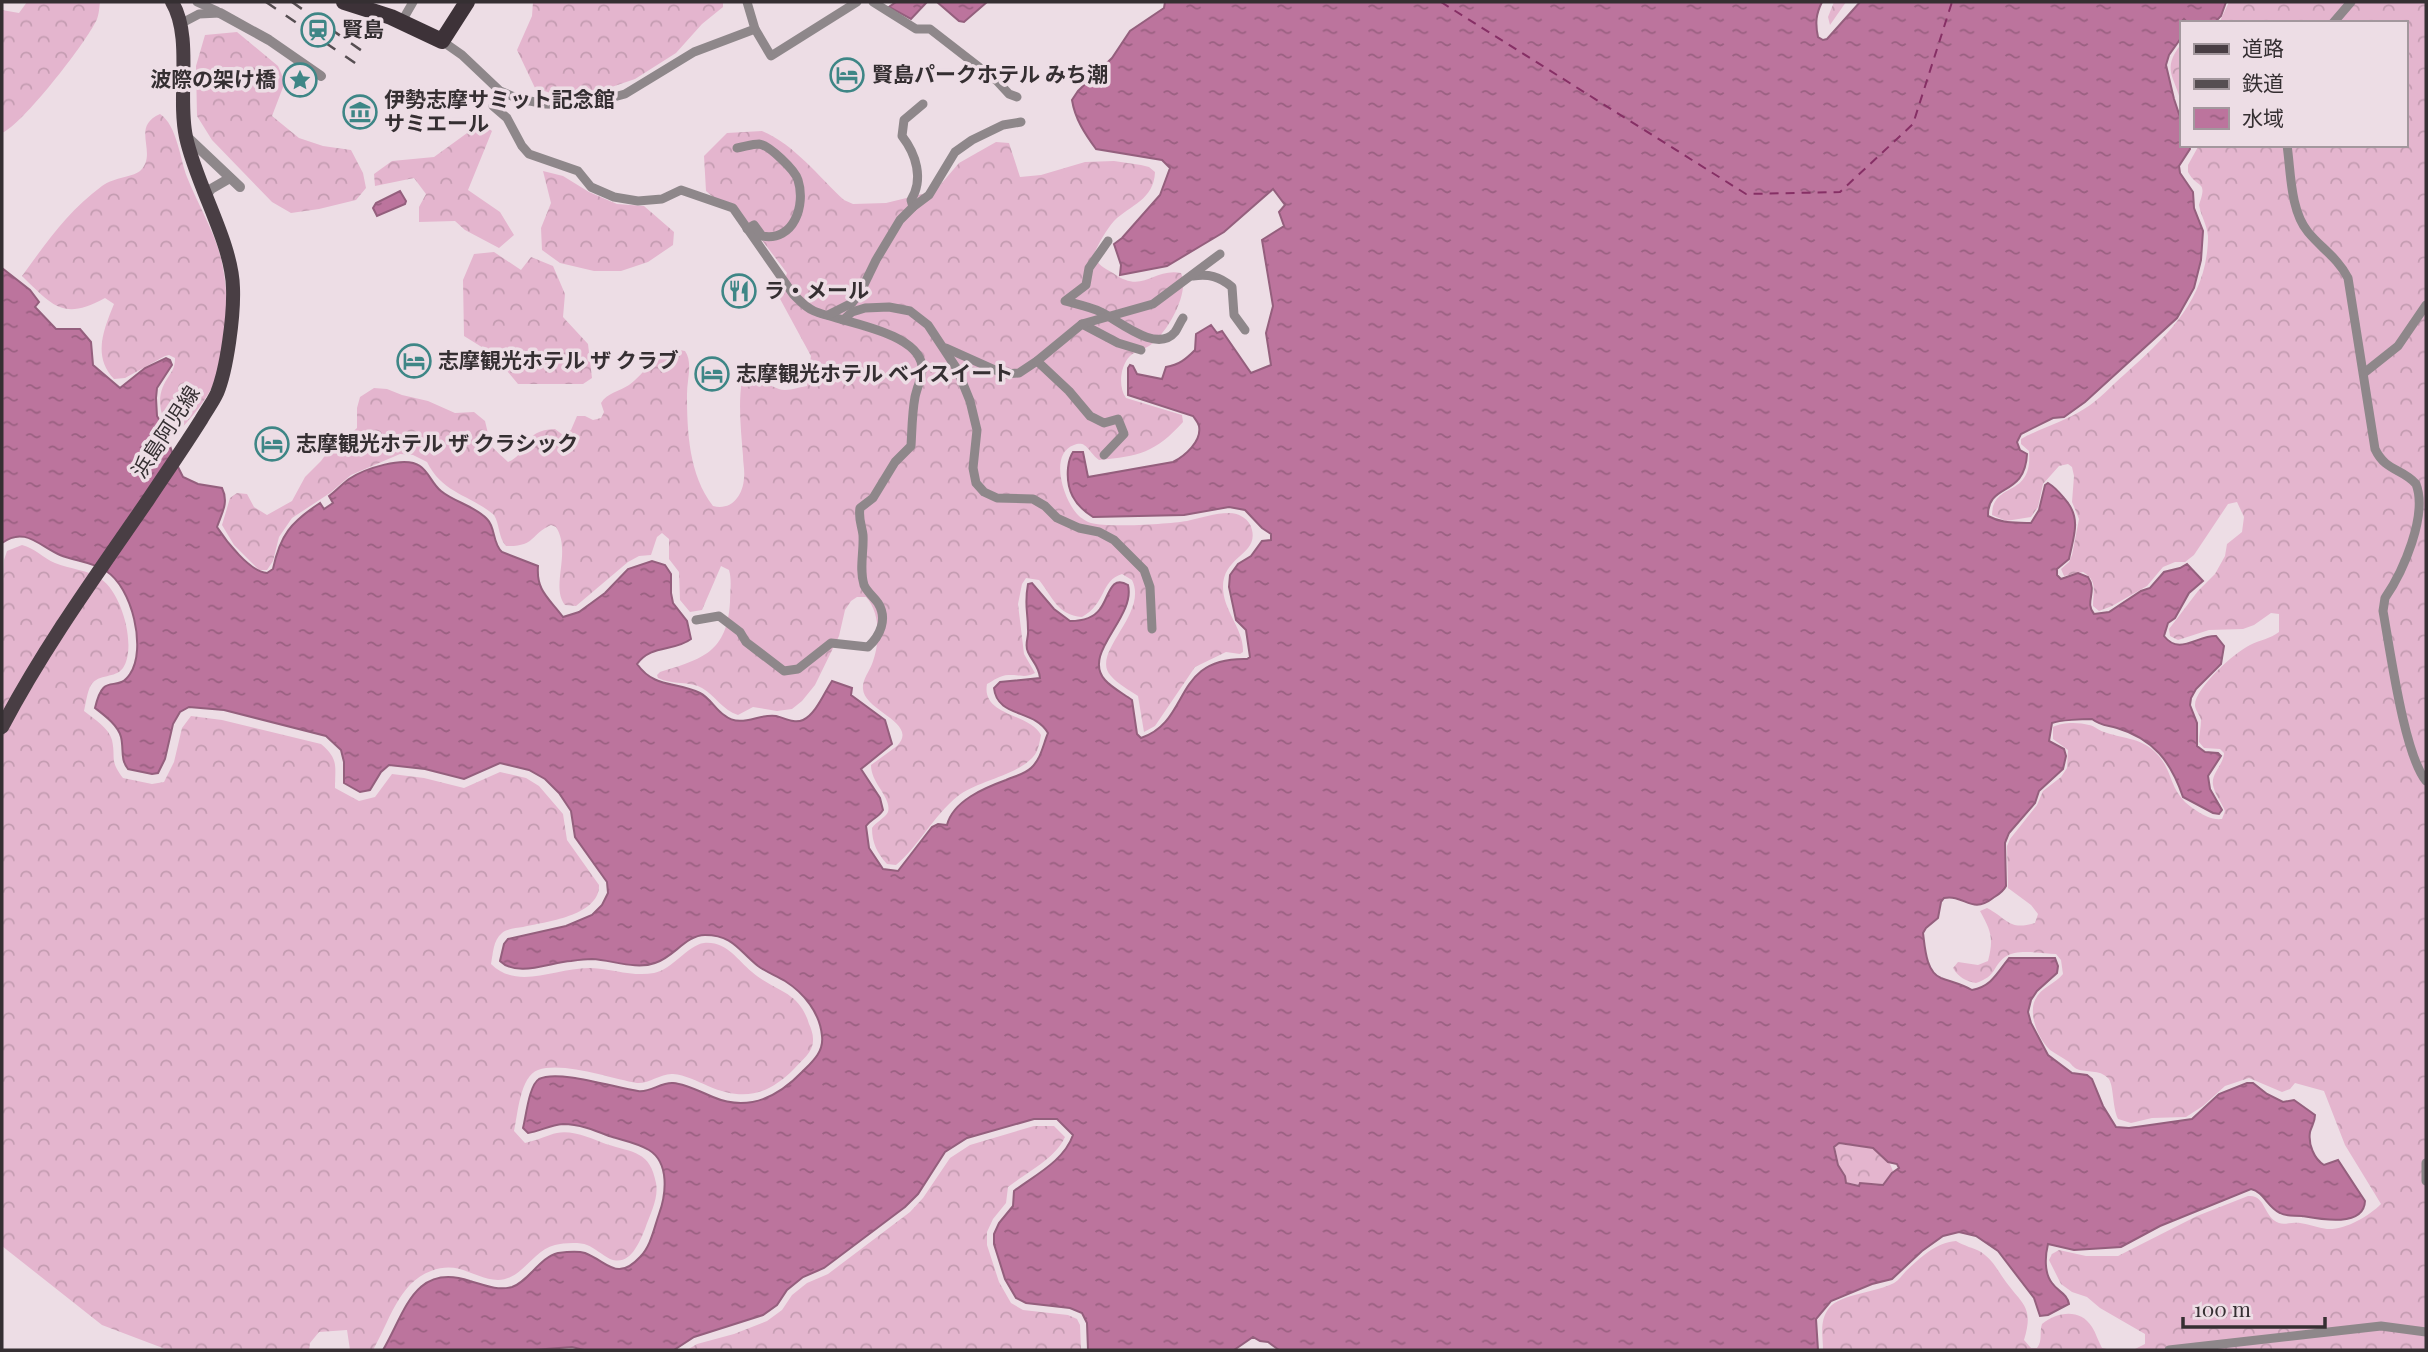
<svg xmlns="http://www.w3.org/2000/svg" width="2428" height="1352" font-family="'Playfair Display','Noto Sans JP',serif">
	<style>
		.forest { fill: url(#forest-crowns) }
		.water { fill: url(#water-ripples); stroke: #945f7d; stroke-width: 2; fill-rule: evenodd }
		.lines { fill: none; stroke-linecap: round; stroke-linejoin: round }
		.ferry { stroke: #862f65; stroke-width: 2; stroke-dasharray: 9 7; stroke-linecap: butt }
		.minor { stroke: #8e878a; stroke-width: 9 }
		.tertiary { stroke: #8e878a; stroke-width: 10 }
		.primary { stroke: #493e44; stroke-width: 14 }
		.trunk { stroke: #3d3238; stroke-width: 16 }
		.rail { stroke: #564e52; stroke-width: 2.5; stroke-dasharray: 12 12; stroke-linecap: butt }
		.labels { text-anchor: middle; stroke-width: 7; stroke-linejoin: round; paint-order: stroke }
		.poi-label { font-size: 21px; font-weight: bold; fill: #352f32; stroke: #eddde5; text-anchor: start }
		.street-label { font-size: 21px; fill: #352f32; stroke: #eddde5 }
	</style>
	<defs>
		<pattern id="forest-crowns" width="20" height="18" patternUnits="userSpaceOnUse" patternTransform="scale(1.75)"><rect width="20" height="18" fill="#e4b5ce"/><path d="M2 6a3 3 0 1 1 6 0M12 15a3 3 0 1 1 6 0" fill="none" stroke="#c49cb1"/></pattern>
		<pattern id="water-ripples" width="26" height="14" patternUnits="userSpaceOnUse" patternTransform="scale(1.75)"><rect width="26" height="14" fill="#bc749d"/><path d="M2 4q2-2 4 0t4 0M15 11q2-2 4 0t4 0" fill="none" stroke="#9a6081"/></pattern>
	</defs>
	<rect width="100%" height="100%" fill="#eddde5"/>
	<!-- forest -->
	<g class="forest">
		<path d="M 27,2 L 100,2 C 99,9 99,17 95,23 C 83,46 23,124 2,133 L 2,10 L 19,13 Z"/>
		<path d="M 533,2 L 723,2 L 723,7 L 702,24 L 676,53 L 635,79 L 594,93 L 560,96 L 535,88 L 517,50 L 532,16 Z"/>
		<path d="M 1834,2 L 1846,2 L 1830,25 L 1828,17 Z"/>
		<path d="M 2229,2 L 2426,2 L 2426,1350 L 2133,1350 L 2145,1344 L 2145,1334 L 2100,1308 L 2087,1297 L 2072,1292 L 2061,1284 L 2049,1260 L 2052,1254 L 2059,1250 L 2086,1256 L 2118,1256 L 2197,1216 L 2248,1196 C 2266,1194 2263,1217 2279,1223 C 2284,1225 2294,1222 2300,1223 C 2309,1224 2318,1228 2327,1229 C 2346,1230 2369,1216 2381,1204 L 2345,1145 L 2324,1091 L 2295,1083 L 2290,1089 L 2282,1092 L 2249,1078 L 2225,1086 L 2203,1106 L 2186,1117 L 2152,1118 L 2131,1123 L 2118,1119 C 2112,1106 2114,1084 2108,1078 C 2099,1069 2087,1073 2077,1069 C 2074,1068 2071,1064 2069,1062 C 2063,1058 2056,1054 2050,1050 C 2039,1040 2028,1015 2035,1000 C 2041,987 2055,984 2063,974 L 2061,960 L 2056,954 C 2041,954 2018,948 2005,957 C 1992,967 1997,976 1976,983 C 1966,981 1959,978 1953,968 L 1958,962 L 1978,965 L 1988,961 C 1994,938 1991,931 1980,911 L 1987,908 C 2008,919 2009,931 2035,923 L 2038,914 L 2031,905 L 2008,888 L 2007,846 L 2010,839 L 2037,805 L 2043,791 L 2061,777 L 2067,768 L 2068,750 L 2053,739 L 2053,727 C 2062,722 2079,722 2089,725 C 2095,726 2098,730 2104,732 C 2120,738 2141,738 2154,751 C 2176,771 2166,792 2197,811 C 2205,816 2212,820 2222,819 L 2225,811 C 2222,803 2214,793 2213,785 C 2211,773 2224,764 2224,753 L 2220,749 L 2204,748 L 2199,742 C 2199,735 2201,727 2201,720 C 2200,715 2195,710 2195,705 C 2195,688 2235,652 2250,645 C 2260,640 2270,639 2279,632 L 2279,614 L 2271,613 L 2254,625 L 2243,629 L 2209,630 L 2178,640 L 2170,636 L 2169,629 L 2198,591 L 2215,574 L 2225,556 L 2227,544 L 2242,532 L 2244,517 L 2237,502 L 2228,504 L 2194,555 L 2185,562 L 2175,562 L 2163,567 L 2147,586 L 2112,606 L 2099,611 L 2093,606 C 2093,591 2098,581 2083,572 L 2064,576 L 2061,569 L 2069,562 L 2072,555 L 2079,519 L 2072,502 L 2074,476 L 2072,467 L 2068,464 L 2059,466 L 2043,484 L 2038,507 L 2031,517 L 2006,521 L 1992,515 C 1993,480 2033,499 2029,451 L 2021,444 L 2021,439 C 2041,428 2064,422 2084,409 C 2099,400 2111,386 2125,374 C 2167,336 2208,299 2208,236 C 2207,225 2201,216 2199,205 C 2208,179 2198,190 2188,172 L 2188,165 L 2199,145 L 2405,145 L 2405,23 L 2219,23 Z"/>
		<path d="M 237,32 L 278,66 L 285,82 L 272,116 L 299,138 L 323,146 L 351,150 L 363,173 L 366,188 L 356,200 L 319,209 L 291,213 L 272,202 L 212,140 L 197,116 L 196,66 L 205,35 Z"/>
		<path d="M 2181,44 L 2181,103 C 2175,76 2161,70 2181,44 Z"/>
		<path d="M 160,114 C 177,125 180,159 187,177 C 196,200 209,222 217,245 C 231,286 231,348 212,387 C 202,406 188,422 173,437 C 161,418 154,399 167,379 C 172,371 175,368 175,358 L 169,355 L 165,356 L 125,378 L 114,379 C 92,356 104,329 114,304 L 105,298 C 63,321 53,306 22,276 C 46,243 68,211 102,186 C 114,177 135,177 141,170 C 158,152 130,127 160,114 Z"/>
		<path d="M 481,123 L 492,131 L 468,190 L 500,212 L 514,235 L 499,248 L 465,230 L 455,221 L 419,222 L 419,207 L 426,194 L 414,178 L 375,186 L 374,174 L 392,161 L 434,157 Z"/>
		<path d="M 762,131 C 795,145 818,176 844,200 L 853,204 L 886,203 L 935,191 L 959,163 L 996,142 L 1009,143 L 1020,177 L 1041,175 L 1085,162 L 1114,161 L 1141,165 L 1149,167 L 1155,172 C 1154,200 1130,205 1114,221 C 1106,230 1099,243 1094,254 C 1098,266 1103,267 1113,273 C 1143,295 1152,268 1181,273 C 1190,292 1169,329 1154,342 C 1148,349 1136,350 1130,356 C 1120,366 1118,387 1126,398 L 1182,415 L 1183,422 C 1155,453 1139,456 1099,460 C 1093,456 1089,448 1084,445 C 1081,443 1077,444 1074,445 C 1048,454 1064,501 1078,515 C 1081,518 1087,522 1091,523 C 1108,528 1168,524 1187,521 C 1200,518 1215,513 1229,513 C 1239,513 1250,519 1252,530 C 1258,555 1223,556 1223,587 C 1223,611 1244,629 1243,652 L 1240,654 L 1226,652 L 1195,667 L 1155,726 L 1144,732 L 1138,696 C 1129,690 1118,684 1111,676 C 1089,653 1149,614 1132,580 L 1122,574 C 1100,581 1107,603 1082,617 C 1057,615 1053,597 1039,580 L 1026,578 L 1022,584 L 1018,604 L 1024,654 L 1035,673 C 1025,678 1021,675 1010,675 C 1002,674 994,680 987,684 C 981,716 1030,713 1041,735 C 1040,740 1039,746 1037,751 C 1026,774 978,780 958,796 C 933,816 918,847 896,865 L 887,864 C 877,853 872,843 872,828 C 876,822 885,818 888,812 C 892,797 871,784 871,765 L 897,746 C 920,723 864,711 863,689 C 862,680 869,672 872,664 C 880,644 881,613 866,597 L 857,597 L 851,601 L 845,610 L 839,636 L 815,685 L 802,701 L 792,709 L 777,711 L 753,707 L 738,715 C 722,710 716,696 702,688 C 690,681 672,685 658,678 L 657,675 L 660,672 C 703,659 727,652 730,602 C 730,592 732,580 729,570 L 721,566 L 702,610 L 690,612 L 680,600 L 679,572 L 669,559 L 669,539 L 662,533 L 657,537 L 651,555 L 639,556 L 628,562 L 576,606 L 565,605 C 550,587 572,552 556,527 L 551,525 C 530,534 536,547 506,546 C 498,537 500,525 494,515 C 469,494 443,494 427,462 L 413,455 L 400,454 L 351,475 L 330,493 L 292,518 L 279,537 L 273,561 L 267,570 L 259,570 L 234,545 L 222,525 L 230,498 L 237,493 L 247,494 L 254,507 L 267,515 L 292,501 L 305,477 L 321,461 L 340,435 L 348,436 L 357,428 L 357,408 L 360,397 L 374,388 L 387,389 L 402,395 L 428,401 L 455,413 L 474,412 L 485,421 L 491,446 L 508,462 C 530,453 521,430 555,429 L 563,435 L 571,430 L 577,416 L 585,416 L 593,420 L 601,418 L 604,412 L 601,403 C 607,393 620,391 629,385 C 647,372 660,344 685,351 C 693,362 687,380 687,394 C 687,432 689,475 713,506 C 731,511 743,496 744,478 C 745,471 743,463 743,456 C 741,431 738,404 742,380 C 757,373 766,385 779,389 C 787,392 799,387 807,386 L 811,356 L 779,297 L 787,273 L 758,235 L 706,191 L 704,156 L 727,133 Z"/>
		<path d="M 543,171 L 563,176 L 589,192 L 617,204 L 644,206 L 674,232 L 673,245 L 648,262 L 621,271 L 594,271 L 560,263 L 542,250 L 541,228 L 551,203 Z"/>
		<path d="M 494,252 L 521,270 L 531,257 L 553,266 L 565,294 L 563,317 L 588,344 L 592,378 L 583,384 L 518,384 L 493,354 L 464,336 L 463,280 L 474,254 Z"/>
		<path d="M 22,545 C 35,548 43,558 55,563 C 69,569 89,570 101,579 C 122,593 137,647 123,668 C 115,679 99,673 91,685 C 87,692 86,703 84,711 C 94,719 109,728 112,740 C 116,758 109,760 123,778 L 152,784 L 164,782 L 174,762 L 182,728 L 191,716 L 222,720 L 321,744 C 339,759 335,766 335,788 L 359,801 L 375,797 L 392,774 L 424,778 L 464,788 L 500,772 L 526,778 L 539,786 L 563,814 L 567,840 L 599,885 C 600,916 545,922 523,927 C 516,928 506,929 502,933 C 493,940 493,954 491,964 C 518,991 557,967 591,968 C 612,969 634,977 654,973 C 673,969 688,945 704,943 C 727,941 737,960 752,972 C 775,992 799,990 809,1024 C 811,1028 813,1034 813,1039 C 814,1052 802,1060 794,1069 C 767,1096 743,1101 708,1086 C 697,1081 685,1075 673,1074 C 661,1073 649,1084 637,1083 C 612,1079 563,1061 538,1070 C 520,1076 518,1114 514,1131 L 525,1143 C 534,1141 541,1138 550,1135 C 568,1127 590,1138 606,1144 C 634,1153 650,1151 656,1183 C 659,1198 650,1214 645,1229 C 639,1243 630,1267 610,1259 C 602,1255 595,1248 587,1245 C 580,1242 563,1243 555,1245 C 533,1250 522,1280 498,1280 C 473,1279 460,1260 431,1271 C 398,1283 389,1323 373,1350 L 350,1350 L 347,1330 L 319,1332 L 310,1343 L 309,1350 L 168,1350 L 102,1325 L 2,1246 L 2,608 L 4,560 L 7,551 Z"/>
		<path d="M 1034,1126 L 1054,1126 L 1065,1137 C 1056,1158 1026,1173 1008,1187 L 1006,1203 L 993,1219 L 987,1232 L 987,1245 L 999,1282 L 1011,1303 L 1023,1310 L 1068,1315 L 1077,1319 L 1080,1325 L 1081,1350 L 687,1350 L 697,1344 L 734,1334 L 767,1321 L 782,1310 L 792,1295 L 807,1283 L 828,1274 L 910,1212 L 923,1198 L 950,1158 L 970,1145 Z"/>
		<path d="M 1839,1144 L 1873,1148 L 1890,1164 L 1893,1171 L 1883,1184 L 1860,1183 L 1859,1185 L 1846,1182 L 1846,1176 L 1839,1165 L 1835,1147 Z"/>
		<path d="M 1956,1241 C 1964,1246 1974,1248 1981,1252 C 1993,1260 1998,1271 2006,1282 C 2023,1305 2034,1307 2024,1340 L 2031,1348 L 2037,1348 C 2043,1340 2039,1333 2042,1324 C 2057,1312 2080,1308 2092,1327 C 2096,1333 2098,1341 2102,1348 L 2112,1350 L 1823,1350 C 1823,1335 1819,1321 1829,1308 C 1840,1294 1878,1292 1894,1283 C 1899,1280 1902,1275 1906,1271 C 1921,1257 1935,1243 1956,1241 Z"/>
	</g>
	<!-- water -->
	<g class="water">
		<path d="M 896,2 L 927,2 L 911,19 L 889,7 Z"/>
		<path d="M 937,2 L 987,2 L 964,22 L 959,21 Z"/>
		<path d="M 1165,2 L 1822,2 C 1816,14 1815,23 1818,37 L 1823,40 L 1827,39 L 1860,2 L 2226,2 L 2221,16 L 2214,23 L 2188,23 L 2184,19 L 2182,21 L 2181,38 L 2169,55 L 2166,65 L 2174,99 L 2181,120 L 2181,145 L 2189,145 L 2190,149 L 2179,166 L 2180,173 L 2193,192 L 2194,208 L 2203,231 L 2201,260 L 2194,288 L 2177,318 L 2085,402 L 2064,417 L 2053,418 L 2021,434 L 2017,442 L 2020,450 L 2027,454 C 2025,498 1987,482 1988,516 C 2003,524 2014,522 2031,523 L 2039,510 L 2045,485 L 2048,483 C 2058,489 2061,495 2068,503 C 2081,521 2073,538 2069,559 L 2057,569 L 2057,575 L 2061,579 L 2078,573 L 2088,577 C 2098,592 2084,602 2094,614 L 2109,612 L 2141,591 L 2150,588 L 2164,572 L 2180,568 L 2187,564 L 2203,581 L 2189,593 L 2175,618 L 2168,623 L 2164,636 C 2179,656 2198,635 2216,636 L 2224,646 L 2221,664 L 2196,689 L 2191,698 L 2190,705 L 2197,723 L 2197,746 L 2205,752 L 2218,753 L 2221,756 L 2208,776 L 2210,789 L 2222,810 L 2219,814 L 2213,813 L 2183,797 C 2171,762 2154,739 2117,728 C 2107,725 2101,726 2092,719 C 2083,719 2060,720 2052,723 L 2049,741 L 2064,749 L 2066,756 L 2063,769 L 2039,791 L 2035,803 L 2009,833 L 2005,843 L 2006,886 C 2003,892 1999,894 1993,898 C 1971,915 1965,894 1944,898 L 1941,902 L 1938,918 L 1926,928 L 1923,933 C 1925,948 1926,972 1941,978 C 1952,982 1962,984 1972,990 C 1992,986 1997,973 2009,958 L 2055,958 L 2058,966 L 2057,973 L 2037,991 L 2031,1000 L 2028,1012 L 2031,1023 L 2048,1055 L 2072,1073 L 2087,1075 L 2092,1079 L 2103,1106 L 2116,1127 L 2129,1128 L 2192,1119 L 2219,1094 L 2247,1083 L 2253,1083 L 2267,1094 L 2283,1102 L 2294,1100 L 2315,1115 C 2315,1122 2312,1125 2310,1132 C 2308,1144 2314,1159 2324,1165 L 2338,1160 L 2365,1201 C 2364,1228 2319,1219 2302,1216 C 2295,1215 2287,1217 2280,1213 C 2267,1207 2264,1192 2251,1189 L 2160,1226 L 2121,1247 L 2074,1250 L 2048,1244 C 2045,1256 2044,1273 2052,1283 C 2058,1292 2067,1293 2069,1304 L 2048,1315 L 2040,1316 L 2034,1298 L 1998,1251 L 1976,1236 L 1959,1232 L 1943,1236 L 1922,1251 L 1892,1279 L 1872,1284 L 1831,1301 L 1816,1319 L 1818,1350 L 1279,1350 L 1268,1342 L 1260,1341 L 1253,1337 L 1234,1350 L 1088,1350 L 1087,1323 L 1082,1313 L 1070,1308 L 1026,1303 L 1016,1298 L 1005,1279 L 994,1244 L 994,1234 L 999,1223 L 1013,1206 L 1014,1191 C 1035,1175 1064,1161 1073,1135 L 1057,1119 L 1034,1119 L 967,1138 L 945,1152 L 918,1194 L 905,1207 L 824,1268 L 803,1277 L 787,1290 L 777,1305 L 763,1315 L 694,1337 L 674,1350 L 584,1350 L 572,1347 L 533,1350 L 383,1350 C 405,1313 414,1262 470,1281 C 484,1285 497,1291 512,1287 C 528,1282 540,1257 558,1253 C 565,1252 579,1251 585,1253 C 608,1262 617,1282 640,1257 C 651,1246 654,1228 659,1214 C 666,1195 670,1163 649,1150 C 638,1143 622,1140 609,1136 C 594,1130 579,1124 563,1124 C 550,1125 540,1131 528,1133 L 523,1128 C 526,1117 529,1085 539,1079 C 558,1069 616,1088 638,1091 C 650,1093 661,1082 673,1083 C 686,1084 701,1092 713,1097 C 748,1112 778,1097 802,1072 C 812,1062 824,1052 822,1036 C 820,1013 804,993 785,981 C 777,976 766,972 758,966 C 739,951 733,935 705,935 C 686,935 673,958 655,963 C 636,970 612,960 592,959 C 585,959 578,960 571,961 C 551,962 517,978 500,961 L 504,944 L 508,939 L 566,926 L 592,915 L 602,905 L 608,893 L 607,882 L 575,837 L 571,811 L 559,793 L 545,779 L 529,770 L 500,763 L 464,779 L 425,769 L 389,765 L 381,772 L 370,790 L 360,792 L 344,783 L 344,762 L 341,750 L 326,736 L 224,710 L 189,707 L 180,712 L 173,724 L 165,759 L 158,773 L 152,774 L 128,769 C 120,759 124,749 121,737 C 118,725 104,715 95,708 C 104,669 116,695 130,674 C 147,649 132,587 106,571 C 93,562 74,561 60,555 C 39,546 25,526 2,543 L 2,268 L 30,290 L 39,302 L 35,307 L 56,329 L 80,329 L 91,342 L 93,365 L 120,388 L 145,368 L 166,358 L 170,360 L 172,365 L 157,388 L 156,398 L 157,416 L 164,428 L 175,461 L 183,477 L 198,484 L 222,488 C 229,502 222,513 217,527 C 226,541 250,572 267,573 L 273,569 C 280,535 291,522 320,503 L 324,509 L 333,503 L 329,496 C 336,491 342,484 349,479 C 364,469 405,455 420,466 C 429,472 432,484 441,491 C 454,502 475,506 487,519 C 496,528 492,543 502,552 L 538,566 C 536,591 549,598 563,617 L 579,612 L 605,593 L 628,569 L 652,561 L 665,565 L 671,574 L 671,593 L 673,603 L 687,621 L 691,639 C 674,652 651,644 637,664 C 655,689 676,681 700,693 C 710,698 715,709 724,715 C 741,729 759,713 776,716 C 785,718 794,724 803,720 C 816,714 824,693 832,681 L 852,688 L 851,695 L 885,720 L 892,744 L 861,769 L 880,798 L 883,810 C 878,818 871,819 866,826 L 869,848 L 883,869 L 898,871 L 932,827 L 938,824 L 947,825 C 953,801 984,788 1006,780 C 1015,776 1025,774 1031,768 C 1041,759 1043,745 1048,733 C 1035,709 997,718 994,688 L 1000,682 L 1040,678 C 1039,666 1033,663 1028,652 C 1024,644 1029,638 1028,630 C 1028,610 1024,606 1028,584 L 1032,583 L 1054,609 L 1070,621 C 1081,621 1093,619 1100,609 C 1109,598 1110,574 1128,585 C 1136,618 1081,653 1105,680 C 1112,688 1124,694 1132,700 L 1137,734 L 1141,738 C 1192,721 1171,657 1247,659 L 1250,657 L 1246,630 L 1236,620 L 1229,587 L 1230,575 L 1238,564 L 1251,556 L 1262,541 L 1271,540 L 1271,534 L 1262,528 L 1245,510 L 1229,507 L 1184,515 L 1093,517 C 1074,505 1066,490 1068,468 C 1069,461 1069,458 1073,452 L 1083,452 L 1088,477 L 1173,462 C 1185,456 1202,441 1199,426 C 1198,422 1195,419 1193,416 L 1128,395 L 1128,368 L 1130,365 L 1133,366 L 1137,374 L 1162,379 L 1166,367 C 1179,365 1186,359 1195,350 L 1196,334 L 1211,325 L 1217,333 L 1222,331 L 1251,373 L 1271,365 L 1266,333 L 1273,306 L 1262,240 L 1284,226 L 1279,212 L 1285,205 L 1273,189 L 1224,232 L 1167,266 L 1120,275 L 1121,265 L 1114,244 L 1122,238 L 1160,195 L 1170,168 L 1162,160 L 1096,149 C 1085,134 1075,119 1072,100 L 1078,91 L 1112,58 L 1130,31 L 1164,8 ZM 1839,1143 L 1873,1148 L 1888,1162 L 1897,1164 L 1899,1168 L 1892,1173 L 1883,1185 L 1860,1183 L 1859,1186 L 1846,1183 L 1845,1176 L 1838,1165 L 1834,1147 Z"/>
		<path d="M 400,191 L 406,201 L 405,204 L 377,216 L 373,208 L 376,203 Z"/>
	</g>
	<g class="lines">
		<!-- ferry -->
		<path class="ferry" d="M 1441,2 L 1746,194 L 1840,192 L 1913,124 L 1952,2"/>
		<!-- minor -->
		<g class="minor">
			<path d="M 197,2 L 217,11"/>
			<path d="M 873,2 L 916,29 L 930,29 L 997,81 L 1009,94 L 1017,97"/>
			<path d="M 402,21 L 413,2"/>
			<path d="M 182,23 L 199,14 L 220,13"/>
			<path d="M 2333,23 L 2351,2"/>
			<path d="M 755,29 L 771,56 L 857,2"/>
			<path d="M 442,41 L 462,55 L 500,91 L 519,99 L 546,104 L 572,105 L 592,103 L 625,94 L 694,52 L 755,29 L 747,2"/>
			<path d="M 493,106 L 507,118 L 522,146 L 529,154 L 578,171 L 591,187 L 614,197 L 638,201 L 662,199 L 681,190 L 733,208 L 793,294 C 800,301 805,307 814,311 C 840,322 918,331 922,366 C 923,376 917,387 915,397 C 912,413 912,430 911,446 L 895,462 L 873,498 L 860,508 C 858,518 862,526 863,535 C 864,552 859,569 864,585 C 867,592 874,597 878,603 C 888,619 880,636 868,647 L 831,643 L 798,669 L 784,671 L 746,642 L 740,632 L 719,616 L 696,620"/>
			<path d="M 2287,145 C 2291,172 2290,210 2308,232 C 2321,248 2338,258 2348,278 L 2375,449 C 2386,472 2402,468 2416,484 C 2428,515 2403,572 2385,598 L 2383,611 C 2390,649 2404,754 2426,781"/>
			<path d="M 737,148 C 744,147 752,144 759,144 C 769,145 795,170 798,180 C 806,205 794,242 762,236 L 754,225 L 747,229"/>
			<path d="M 913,207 L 911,200 C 924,179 916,154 902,136 L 904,120 L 923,104"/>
			<path d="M 1108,241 L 1089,268 L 1086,285 L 1065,301 C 1076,304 1090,307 1101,312 C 1119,321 1157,354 1175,332 C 1178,328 1180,322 1183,318"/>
			<path d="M 1193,276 C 1209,274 1219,276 1232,287 L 1234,315 L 1245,330"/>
			<path d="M 828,315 L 852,303 L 860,293 L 876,260 L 900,220 L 913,207 L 929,195 L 955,152 L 972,140 L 1003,125 L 1021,122"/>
			<path d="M 843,320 L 852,312 L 865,308 L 889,307 L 910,311 L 928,325 L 957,369 L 970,401 L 977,430 L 973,468 L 976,483 L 984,492 L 997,498 L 1033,499 L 1045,506 L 1057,518 L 1079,528 L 1099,532 L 1114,540 L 1144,570 L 1150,587 L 1152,629"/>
			<path d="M 1082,324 L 1118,343 L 1141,350"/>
			<path d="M 946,348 L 1004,374 L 1019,373 L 1037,361 L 1082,324 L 1153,304 L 1220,254"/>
			<path d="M 1037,361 L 1069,391 L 1090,416 L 1104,423 L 1118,419 L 1124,434 L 1104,455"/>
			<path d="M 2364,373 L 2398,346 L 2426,305"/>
			<path d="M 2426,1163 L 2426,1181"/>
			<path d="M 2169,1350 L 2381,1326 L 2426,1332"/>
		</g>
		<!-- tertiary -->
		<g class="tertiary">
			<path d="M 220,13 L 269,40 L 321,76"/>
			<path d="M 185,135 L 240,187"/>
			<path d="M 205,197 L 211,189 L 230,178"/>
		</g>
		<!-- primary -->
		<path class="primary" d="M 2,727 C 44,647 97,574 148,500 C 166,473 184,447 201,420 C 206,411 213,402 217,393 C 227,369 234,315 233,288 C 232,242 196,185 186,137 C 177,96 193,37 172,2"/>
		<!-- trunk -->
		<path class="trunk" d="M 344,2 L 391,17 L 442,41 L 467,2"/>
		<!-- rail -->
		<g class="rail">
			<path d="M 266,2 L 358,65"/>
			<path d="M 292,2 L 365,53"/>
		</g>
	</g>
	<!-- icons -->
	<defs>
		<symbol id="station-ring" viewBox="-11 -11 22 22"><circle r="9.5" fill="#eddde5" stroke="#3e8686" stroke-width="1.5"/><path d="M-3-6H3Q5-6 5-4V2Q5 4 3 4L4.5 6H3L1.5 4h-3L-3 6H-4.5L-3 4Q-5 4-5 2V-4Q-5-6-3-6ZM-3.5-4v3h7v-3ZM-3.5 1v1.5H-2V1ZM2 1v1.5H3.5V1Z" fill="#3e8686"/></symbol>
		<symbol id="hotel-ring" viewBox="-11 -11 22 22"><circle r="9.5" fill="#eddde5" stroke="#3e8686" stroke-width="1.5"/><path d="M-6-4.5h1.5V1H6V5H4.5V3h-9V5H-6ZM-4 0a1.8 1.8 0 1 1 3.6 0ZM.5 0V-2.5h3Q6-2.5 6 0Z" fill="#3e8686"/></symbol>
		<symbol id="sight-ring" viewBox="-11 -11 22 22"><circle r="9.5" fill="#eddde5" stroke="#3e8686" stroke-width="1.5"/><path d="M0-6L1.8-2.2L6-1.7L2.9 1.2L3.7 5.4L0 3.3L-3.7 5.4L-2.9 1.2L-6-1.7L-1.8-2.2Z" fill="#3e8686"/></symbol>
		<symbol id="museum-ring" viewBox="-11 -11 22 22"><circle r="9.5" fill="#eddde5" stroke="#3e8686" stroke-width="1.5"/><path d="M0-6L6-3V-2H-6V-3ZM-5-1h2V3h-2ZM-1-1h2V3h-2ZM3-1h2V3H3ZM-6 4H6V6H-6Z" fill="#3e8686"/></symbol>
		<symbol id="restaurant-ring" viewBox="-11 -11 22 22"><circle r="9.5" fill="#eddde5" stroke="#3e8686" stroke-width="1.5"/><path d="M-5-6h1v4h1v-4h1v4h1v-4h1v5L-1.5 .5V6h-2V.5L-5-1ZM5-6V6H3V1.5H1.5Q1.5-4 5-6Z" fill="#3e8686"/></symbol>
	</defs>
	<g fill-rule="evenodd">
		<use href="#station-ring" x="299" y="11" width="38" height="38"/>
		<use href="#hotel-ring" x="828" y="56" width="38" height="38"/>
		<use href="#sight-ring" x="281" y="61" width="38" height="38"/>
		<use href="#museum-ring" x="341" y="93" width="38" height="38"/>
		<use href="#restaurant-ring" x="720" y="272" width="38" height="38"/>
		<use href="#hotel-ring" x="395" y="342" width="38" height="38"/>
		<use href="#hotel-ring" x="693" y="355" width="38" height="38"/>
		<use href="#hotel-ring" x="253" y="425" width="38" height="38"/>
	</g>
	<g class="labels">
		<!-- poi labels -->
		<g class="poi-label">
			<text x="342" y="37">賢島</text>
			<text x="872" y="82">賢島パークホテル みち潮</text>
			<text x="276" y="87" text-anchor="end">波際の架け橋</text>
			<text x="384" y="107">伊勢志摩サミット記念館<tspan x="384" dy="24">サミエール</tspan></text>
			<text x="764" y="298">ラ・メール</text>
			<text x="438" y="368">志摩観光ホテル ザ クラブ</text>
			<text x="736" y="381">志摩観光ホテル ベイスイート</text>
			<text x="296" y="451">志摩観光ホテル ザ クラシック</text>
		</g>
		<!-- street labels -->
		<g class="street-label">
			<text transform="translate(166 432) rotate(-57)" y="7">浜島阿児線</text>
		</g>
	</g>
	<!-- border -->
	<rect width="2428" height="1352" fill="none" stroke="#352f32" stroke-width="7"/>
	<!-- legend -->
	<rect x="2180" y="21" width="228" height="126" fill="#eddde5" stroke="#a3979d" stroke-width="2"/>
	<rect x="2194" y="44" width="35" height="10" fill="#493e44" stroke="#a3979d" stroke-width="2"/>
	<text x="2242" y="56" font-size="21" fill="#352f32">道路</text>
	<rect x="2194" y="79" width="35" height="10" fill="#564e52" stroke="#a3979d" stroke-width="2"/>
	<text x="2242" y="91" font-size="21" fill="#352f32">鉄道</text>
	<rect x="2194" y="108" width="35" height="21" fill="url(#water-ripples)" stroke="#a3979d" stroke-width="2"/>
	<text x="2242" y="126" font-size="21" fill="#352f32">水域</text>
	<!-- scale -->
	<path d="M2183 1317v10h142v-10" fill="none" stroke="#352f32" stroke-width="3.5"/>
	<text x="2194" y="1317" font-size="21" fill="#352f32" stroke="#eddde5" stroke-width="5" paint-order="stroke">100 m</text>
</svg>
